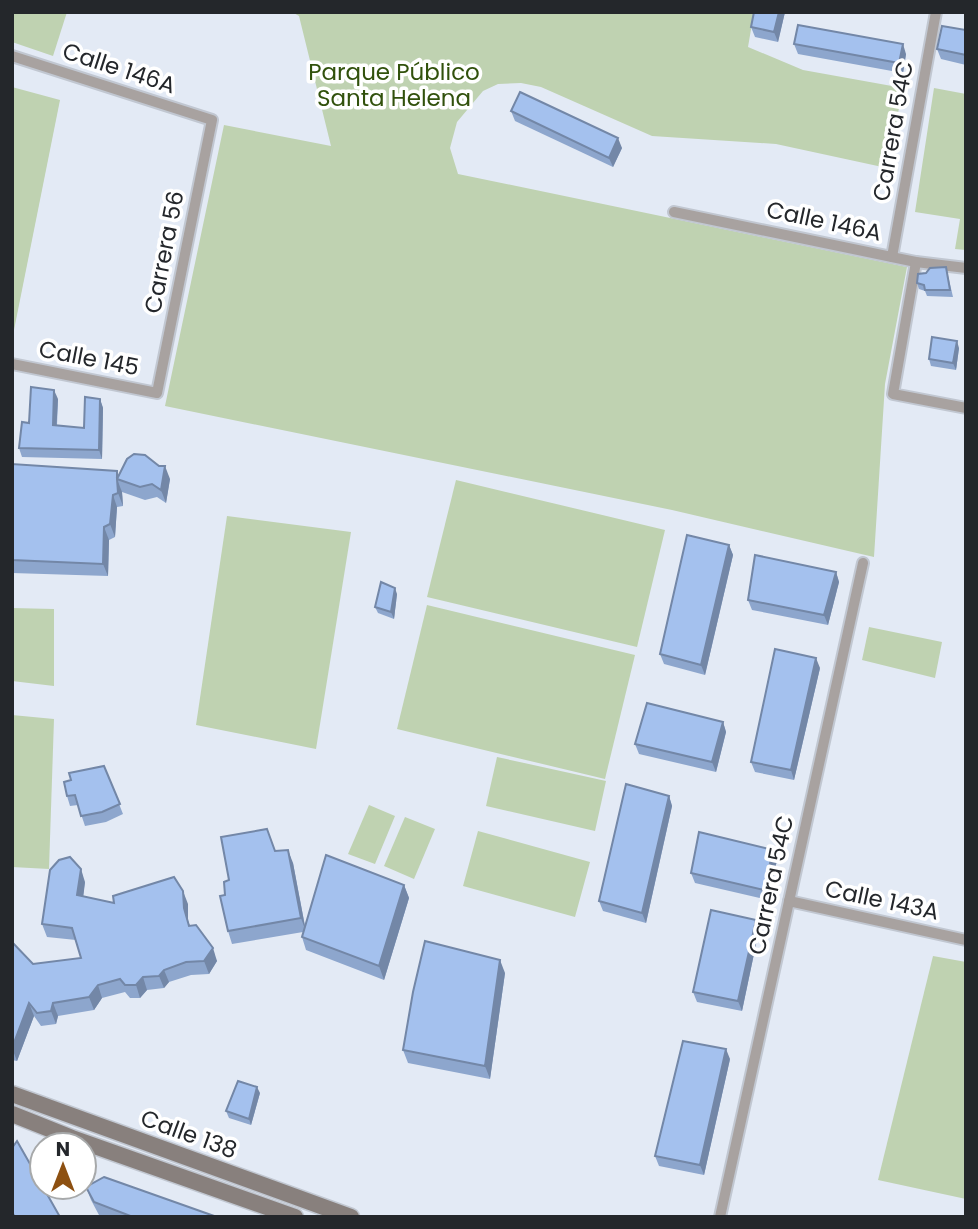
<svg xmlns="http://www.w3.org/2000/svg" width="978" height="1229" font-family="Poppins,sans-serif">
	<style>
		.green { fill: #bfd2b1 }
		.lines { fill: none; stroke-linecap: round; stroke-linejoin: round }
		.minor-casing { stroke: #c1c7d1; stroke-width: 14 }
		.secondary-casing { stroke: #c1c7d1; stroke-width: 19 }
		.minor { stroke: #a8a2a0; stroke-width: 10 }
		.secondary { stroke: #88807d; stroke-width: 16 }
		.wall { fill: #8da6cd }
		.shaded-wall { fill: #7387a7 }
		.building { fill: #a4c1ee; stroke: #7387a7; stroke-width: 2 }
		.labels { text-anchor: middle; stroke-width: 7; stroke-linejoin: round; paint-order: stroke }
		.street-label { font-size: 23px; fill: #24272b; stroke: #fff }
		.park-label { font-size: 23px; fill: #31510c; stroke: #fff }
	</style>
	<rect width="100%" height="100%" fill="#e3eaf5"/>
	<!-- green -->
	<g class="green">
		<path d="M 12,12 L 67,12 L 53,56 L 12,42 Z"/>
		<path d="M 292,12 L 754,12 L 748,47 L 803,70 L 903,88 L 887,168 L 776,144 L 652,136 L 541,87 L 521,83 L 498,84 L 483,91 L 457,122 L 450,148 L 458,174 L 907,267 L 885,384 L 874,557 L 672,510 L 165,406 L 224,125 L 331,146 L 299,16 Z"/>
		<path d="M 12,87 L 60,100 L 12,340 Z"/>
		<path d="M 934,88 L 966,94 L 966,250 L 955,249 L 960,219 L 915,212 Z"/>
		<path d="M 456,480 L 665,530 L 637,647 L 427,597 Z"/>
		<path d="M 227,516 L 351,532 L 316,749 L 196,725 Z"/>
		<path d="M 427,605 L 635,655 L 605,779 L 397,729 Z"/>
		<path d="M 12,608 L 54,609 L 54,686 L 12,681 Z"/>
		<path d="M 869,627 L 942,642 L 935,678 L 862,660 Z"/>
		<path d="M 12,715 L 54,719 L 49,869 L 12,867 Z"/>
		<path d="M 497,757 L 606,781 L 595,831 L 486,806 Z"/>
		<path d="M 369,805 L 395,816 L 375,864 L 348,854 Z"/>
		<path d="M 405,817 L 435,829 L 414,879 L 384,866 Z"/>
		<path d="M 478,831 L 590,862 L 575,917 L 463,886 Z"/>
		<path d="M 933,956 L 966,962 L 966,1199 L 878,1180 Z"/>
	</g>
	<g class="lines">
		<defs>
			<g id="minor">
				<path d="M 12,56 L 212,120 L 157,393 L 12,364"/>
				<path d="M 674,212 L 916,262 L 966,268"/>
				<path d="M 892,257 L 936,12"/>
				<path d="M 916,262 L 893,394 L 966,408"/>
				<path d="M 789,901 L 966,940"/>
				<path d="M 720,1217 L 863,563"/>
			</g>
			<g id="secondary">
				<path d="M 12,1094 L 351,1217"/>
				<path d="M 12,1114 L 72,1138 L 295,1217"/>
			</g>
		</defs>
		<!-- minor casing -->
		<use href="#minor" class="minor-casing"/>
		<!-- secondary casing -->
		<use href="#secondary" class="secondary-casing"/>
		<!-- minor -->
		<use href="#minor" class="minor"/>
		<!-- secondary -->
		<use href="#secondary" class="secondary"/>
	</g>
	<!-- wall -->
	<g class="wall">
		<path d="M 754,12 L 785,12 L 778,42 L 755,37 L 751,27 Z"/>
		<path d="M 966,30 L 966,65 L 941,59 L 937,49 Z"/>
		<path d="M 794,44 L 906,54 L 903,73 L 798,54 Z"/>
		<path d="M 511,111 L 622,148 L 613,167 L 515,121 Z"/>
		<path d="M 946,267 L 953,297 L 927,296 L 925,291 L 919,289 L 917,283 L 926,273 Z"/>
		<path d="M 959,348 L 956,370 L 931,366 L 929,359 Z"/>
		<path d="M 58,399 L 57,425 L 84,428 L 100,399 L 103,408 L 102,459 L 22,457 L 19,448 L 29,423 Z"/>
		<path d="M 12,464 L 117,471 L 119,476 L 170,479 L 166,503 L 157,497 L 145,500 L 122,492 L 123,506 L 117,507 L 115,537 L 109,540 L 108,576 L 12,573 Z"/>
		<path d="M 729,545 L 733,555 L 705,675 L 664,664 L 660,654 Z"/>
		<path d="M 836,572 L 839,582 L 828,625 L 752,610 L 748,600 Z"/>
		<path d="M 397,594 L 394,619 L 378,613 L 375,607 Z"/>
		<path d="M 820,668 L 794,780 L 755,772 L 751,762 Z"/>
		<path d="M 723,722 L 726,732 L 716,772 L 639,754 L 635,744 Z"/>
		<path d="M 104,766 L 123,814 L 106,822 L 85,826 L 78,805 L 70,806 L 67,796 L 71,780 Z"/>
		<path d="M 669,796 L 672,806 L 646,923 L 603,911 L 599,901 Z"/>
		<path d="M 773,850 L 777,860 L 768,900 L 695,883 L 691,873 Z"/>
		<path d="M 275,851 L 293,863 L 305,926 L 404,885 L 409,898 L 384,980 L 306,950 L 302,937 L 303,932 L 232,944 L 228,931 L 225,895 L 229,880 Z"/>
		<path d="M 85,882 L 83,896 L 114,903 L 188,904 L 188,921 L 190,926 L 217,961 L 209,974 L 191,975 L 169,982 L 164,988 L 147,990 L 140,998 L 130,998 L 125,992 L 102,998 L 94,1010 L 58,1016 L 56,1024 L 41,1026 L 34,1016 L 17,1061 L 12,1060 L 12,942 L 33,964 L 81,958 L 76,940 L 47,937 L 42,924 Z"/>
		<path d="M 756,920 L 759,930 L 742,1011 L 697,1002 L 693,992 Z"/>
		<path d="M 505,973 L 490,1079 L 408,1063 L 403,1050 Z"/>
		<path d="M 730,1059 L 704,1175 L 659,1166 L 655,1156 Z"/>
		<path d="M 260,1093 L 251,1125 L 229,1118 L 226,1111 Z"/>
		<path d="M 86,1187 L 217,1217 L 103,1217 L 99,1215 L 91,1200 Z"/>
	</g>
	<!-- shaded-wall -->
	<g class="shaded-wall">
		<path d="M 779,12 L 785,12 L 778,42 L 774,32 Z"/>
		<path d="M 903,44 L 906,54 L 903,73 L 899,63 Z"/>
		<path d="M 618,138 L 622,148 L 613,167 L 609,158 Z"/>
		<path d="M 957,341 L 959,348 L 956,370 L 953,363 Z"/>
		<path d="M 54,390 L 58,399 L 56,434 L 53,425 Z"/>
		<path d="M 100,399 L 103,408 L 102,459 L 99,450 Z"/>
		<path d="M 165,466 L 170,479 L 166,503 L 161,490 Z"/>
		<path d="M 117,479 L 122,492 L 123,506 L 118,493 Z"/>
		<path d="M 113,495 L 117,507 L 115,537 L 110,524 Z"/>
		<path d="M 104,527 L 109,540 L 108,576 L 103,564 Z"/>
		<path d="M 729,545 L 733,555 L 705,675 L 701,665 Z"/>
		<path d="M 836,572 L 839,582 L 828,625 L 824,615 Z"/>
		<path d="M 395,588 L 397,594 L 394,619 L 391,612 Z"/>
		<path d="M 816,658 L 820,668 L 794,780 L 791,770 Z"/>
		<path d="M 723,722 L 726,732 L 716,772 L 712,762 Z"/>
		<path d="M 669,796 L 672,806 L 646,923 L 642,913 Z"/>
		<path d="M 288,850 L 293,863 L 306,932 L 301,918 Z"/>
		<path d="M 773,850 L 777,860 L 768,900 L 764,890 Z"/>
		<path d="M 81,869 L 85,882 L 82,907 L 77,895 Z"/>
		<path d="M 404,885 L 409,898 L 384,980 L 379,966 Z"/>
		<path d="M 183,891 L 188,904 L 188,921 L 194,939 L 184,908 Z"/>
		<path d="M 756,920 L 759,930 L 742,1011 L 738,1001 Z"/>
		<path d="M 213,948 L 217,961 L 209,974 L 204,961 Z"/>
		<path d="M 500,960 L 505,973 L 490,1079 L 485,1066 Z"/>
		<path d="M 164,970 L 169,982 L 164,988 L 159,976 Z"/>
		<path d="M 143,977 L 147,990 L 140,998 L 136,985 Z"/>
		<path d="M 98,985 L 102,998 L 94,1010 L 89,997 Z"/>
		<path d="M 29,1003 L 34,1016 L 17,1061 L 12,1048 Z"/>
		<path d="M 53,1003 L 58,1016 L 56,1024 L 51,1011 Z"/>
		<path d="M 726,1049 L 730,1059 L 704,1175 L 700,1165 Z"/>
		<path d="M 257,1087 L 260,1093 L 251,1125 L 249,1119 Z"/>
	</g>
	<!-- building -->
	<g class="building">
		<path d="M 754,12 L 779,12 L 774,32 L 751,27 Z"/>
		<path d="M 798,25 L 903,44 L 899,63 L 794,44 Z"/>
		<path d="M 942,26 L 966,30 L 966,55 L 937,49 Z"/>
		<path d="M 520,92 L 618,138 L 609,158 L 511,111 Z"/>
		<path d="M 946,267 L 950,290 L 925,290 L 924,285 L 917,283 L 918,274 L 926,273 L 930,268 Z"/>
		<path d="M 932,337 L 957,341 L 953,363 L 929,359 Z"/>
		<path d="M 31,387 L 54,390 L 53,425 L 84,428 L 85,397 L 100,399 L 99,450 L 19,448 L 22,422 L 29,423 Z"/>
		<path d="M 134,454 L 145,455 L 159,466 L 165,466 L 161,490 L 152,484 L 140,487 L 117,479 L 118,493 L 113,495 L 110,524 L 104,527 L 103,564 L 12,560 L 12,464 L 117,471 L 117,479 L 127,459 Z"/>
		<path d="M 687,535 L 729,545 L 701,665 L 660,654 Z"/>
		<path d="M 755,555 L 836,572 L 824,615 L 748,600 Z"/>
		<path d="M 381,582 L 395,588 L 391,612 L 375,607 Z"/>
		<path d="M 775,649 L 816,658 L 791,770 L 751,762 Z"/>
		<path d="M 647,703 L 723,722 L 712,762 L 635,744 Z"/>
		<path d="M 104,766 L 120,804 L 102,812 L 81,816 L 75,795 L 67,796 L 64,782 L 71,780 L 69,773 Z"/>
		<path d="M 626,784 L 669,796 L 642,913 L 599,901 Z"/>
		<path d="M 267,829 L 275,851 L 288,850 L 301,918 L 228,931 L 220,896 L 225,895 L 224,882 L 229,880 L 221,837 Z"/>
		<path d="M 699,832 L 773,850 L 764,890 L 691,873 Z"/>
		<path d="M 326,855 L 404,885 L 379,966 L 302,937 Z"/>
		<path d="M 70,857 L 81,869 L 77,895 L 114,903 L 113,896 L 174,877 L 183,891 L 184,908 L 189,926 L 196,925 L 213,948 L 204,961 L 186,962 L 164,970 L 159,976 L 143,977 L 136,985 L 125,985 L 120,979 L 98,985 L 89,997 L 53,1003 L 51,1011 L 37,1013 L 29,1003 L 12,1048 L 12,942 L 33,964 L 81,958 L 72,928 L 42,924 L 50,870 L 59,860 Z"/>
		<path d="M 711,910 L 756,920 L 738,1001 L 693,992 Z"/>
		<path d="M 425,941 L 500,960 L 485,1066 L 403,1050 L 413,992 Z"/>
		<path d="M 683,1041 L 726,1049 L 700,1165 L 655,1156 Z"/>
		<path d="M 238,1081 L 257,1087 L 249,1119 L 226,1111 Z"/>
		<path d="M 17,1141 L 42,1185 L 42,1187 L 43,1187 L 60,1217 L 15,1217 L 12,1212 L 12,1148 Z"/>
		<path d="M 104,1177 L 217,1217 L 133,1217 L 94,1202 L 86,1187 Z"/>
	</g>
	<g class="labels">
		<!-- street labels -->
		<g class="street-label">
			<text transform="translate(119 68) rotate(18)" y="8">Calle 146A</text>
			<text transform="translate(893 131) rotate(-80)" y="8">Carrera 54C</text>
			<text transform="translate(824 221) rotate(12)" y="8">Calle 146A</text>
			<text transform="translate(164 252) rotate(-79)" y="8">Carrera 56</text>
			<text transform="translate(89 358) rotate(11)" y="8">Calle 145</text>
			<text transform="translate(771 885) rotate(-78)" y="8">Carrera 54C</text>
			<text transform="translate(882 900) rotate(12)" y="8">Calle 143A</text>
			<text transform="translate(189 1134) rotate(20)" y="8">Calle 138</text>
		</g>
		<!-- park labels -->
		<g class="park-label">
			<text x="394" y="80">Parque Público<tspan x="394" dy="26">Santa Helena</tspan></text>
		</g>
	</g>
	<!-- border -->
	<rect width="978" height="1229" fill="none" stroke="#24272b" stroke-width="28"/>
	<!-- north arrow -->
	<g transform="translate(63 1166)"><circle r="33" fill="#ffffff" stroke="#a7a9aa" stroke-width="2"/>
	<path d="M0-5L12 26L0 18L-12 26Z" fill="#8d5011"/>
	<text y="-10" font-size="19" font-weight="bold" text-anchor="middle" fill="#24272b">N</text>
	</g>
</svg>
